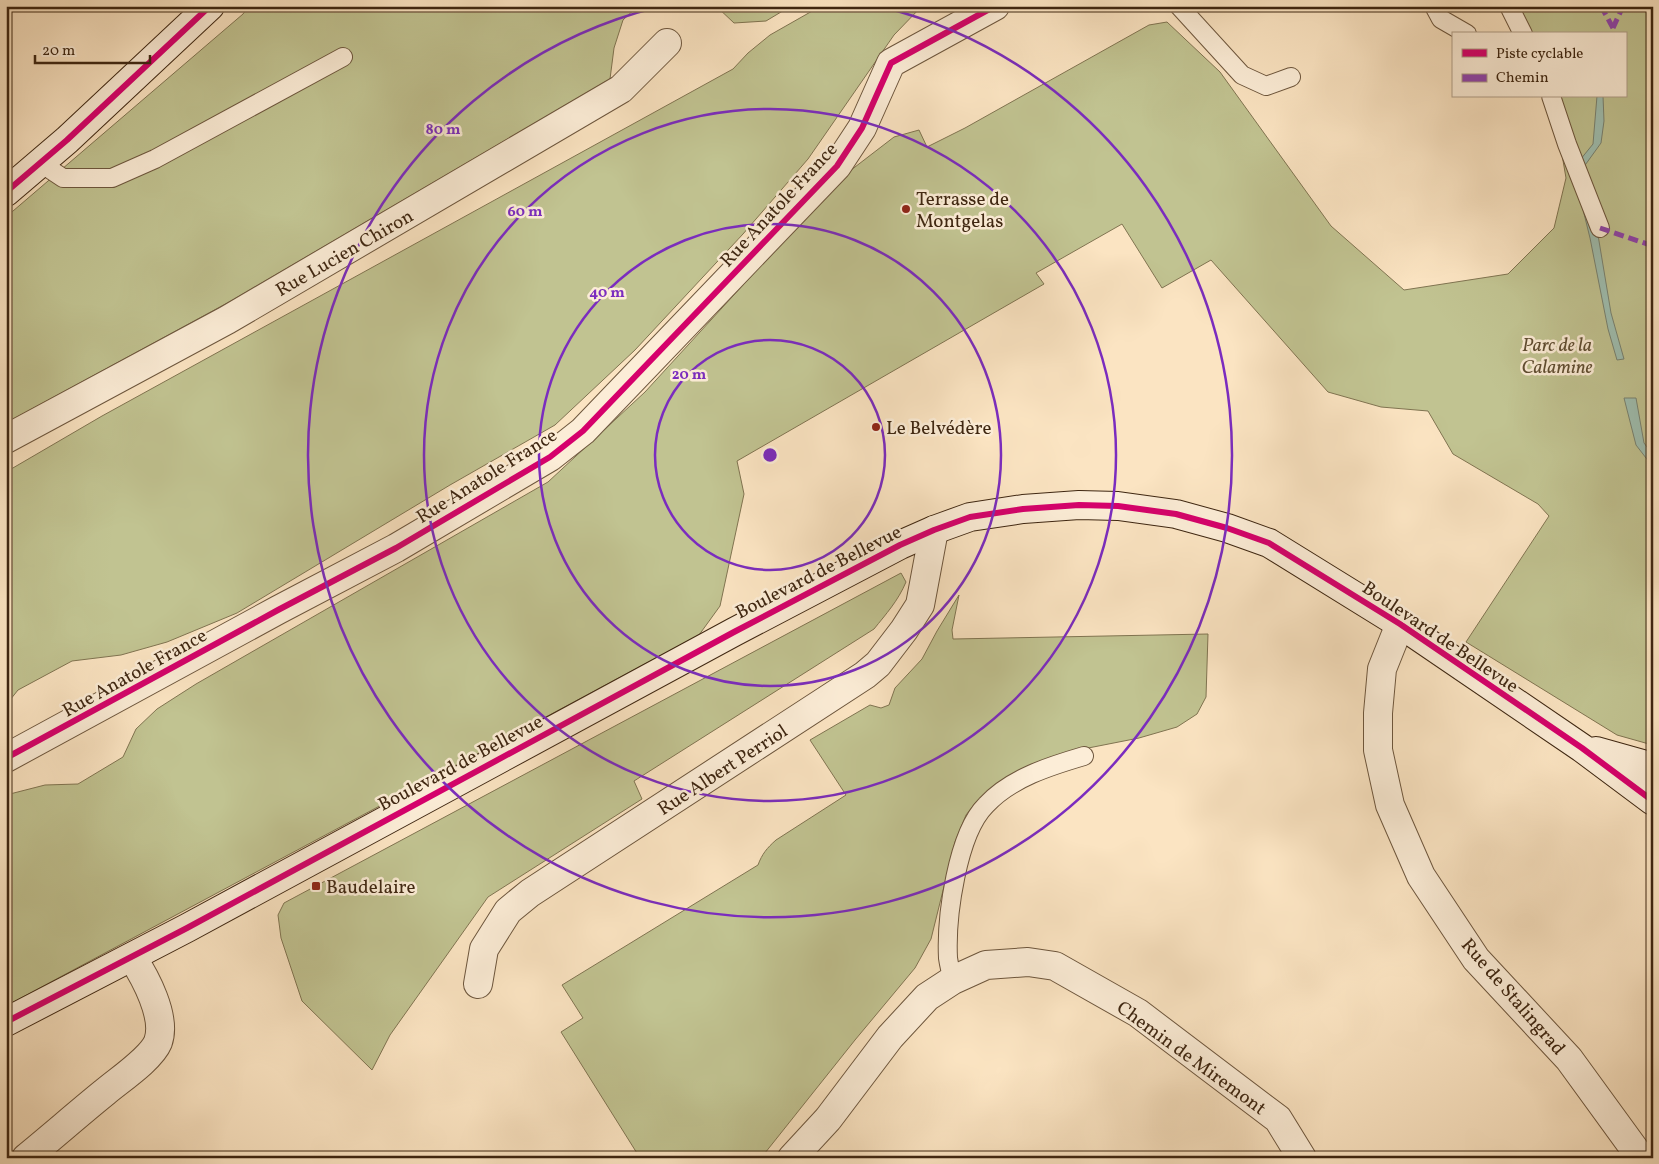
<svg xmlns="http://www.w3.org/2000/svg" width="1659" height="1164" font-family="Vollkorn,serif">
	<style>
		.green { fill: #c1c391; stroke: #807451 }
		.water { fill: #9fbfb1; stroke: #788271 }
		.lines { fill: none; stroke-linecap: round; stroke-linejoin: round }
		.service-casing { stroke: #6d563d; stroke-width: 20 }
		.minor-casing { stroke: #6d563d; stroke-width: 30 }
		.secondary-casing { stroke: #3e2611; stroke-width: 30 }
		.service { stroke: #fcedd7; stroke-width: 18 }
		.minor { stroke: #fcedd7; stroke-width: 28 }
		.secondary { stroke: #fcedd7; stroke-width: 28 }
		.quiet { stroke: #8e44ad; stroke-width: 5; stroke-dasharray: 10 5; stroke-linecap: butt }
		.cycleway-casing { stroke: #fcedd7; stroke-width: 9 }
		.cycleway { stroke: #d6006c; stroke-width: 6 }
		.ring { fill: none; stroke: #7b2cbf; stroke-width: 2.5 }
		.poi-dot { fill: #8f2418; stroke: #fcedd7; stroke-width: 2 }
		.labels { text-anchor: middle; stroke-width: 5; stroke-linejoin: round; paint-order: stroke }
		.poi-label { font-size: 19px; fill: #3e2611; stroke: #fcedd7; text-anchor: start }
		.street-label { font-size: 19px; fill: #3e2611; stroke: #fcedd7 }
		.park-label { font-size: 19px; font-style: italic; fill: #5f4d31; stroke: #fcedd7 }
		.centre { fill: #7b2cbf; stroke: #fcedd7; stroke-width: 2.5 }
		.ring-label { font-size: 15px; text-anchor: middle; font-weight: bold; fill: #7b2cbf; stroke: #fcedd7; stroke-width: 5; stroke-linejoin: round; paint-order: stroke }
	</style>
	<rect width="100%" height="100%" fill="#fbe4c2"/>
	<filter id="stains"><feTurbulence type="fractalNoise" baseFrequency=".004" numOctaves="4"/><feColorMatrix values="0 0 0 0 .2 0 0 0 0 .09 0 0 0 0 .02 0 0 0 .5 -.17"/></filter>
	<radialGradient id="worn" r=".72"><stop offset=".6" stop-color="#630" stop-opacity="0"/><stop offset="1" stop-color="#630" stop-opacity=".3"/></radialGradient>
	<!-- green -->
	<g class="green">
		<path d="M 249,6 L 638,6 L 623,20 L 614,48 L 610,79 L 231,301 L 6,423 L 6,217 L 243,14 Z"/>
		<path d="M 716,6 L 791,6 L 766,21 L 734,23 Z"/>
		<path d="M 821,6 L 922,6 L 894,35 L 808,159 L 743,234 L 635,350 L 555,425 L 450,485 L 237,613 L 167,642 L 121,655 L 72,661 L 18,690 L 6,705 L 6,472 L 102,416 L 733,69 L 748,53 L 770,35 Z"/>
		<path d="M 1509,6 L 1653,6 L 1653,743 L 1649,744 L 1617,735 L 1466,642 L 1549,516 L 1538,504 L 1453,454 L 1428,411 L 1381,407 L 1328,392 L 1211,260 L 1162,288 L 1122,224 L 1036,273 L 1044,284 L 737,461 L 744,494 L 720,606 L 699,635 L 6,1006 L 6,795 L 45,785 L 78,784 L 123,757 L 136,729 L 157,709 L 196,684 L 548,482 L 645,392 L 842,177 L 894,137 L 919,130 L 927,147 L 965,128 L 1149,25 L 1167,22 L 1220,72 L 1331,226 L 1404,290 L 1508,274 L 1554,228 L 1566,178 L 1552,96 L 1625,96 L 1625,34 L 1525,34 Z"/>
		<path d="M 901,573 L 906,582 C 898,601 886,614 874,629 L 634,781 L 642,799 L 488,897 L 390,1035 L 372,1070 L 302,1001 L 281,938 L 278,915 L 284,903 Z"/>
		<path d="M 959,595 L 952,630 L 953,639 L 1208,634 L 1206,697 L 1197,714 L 1177,727 L 1139,738 L 1068,752 L 1035,764 L 1013,774 L 995,786 L 976,802 L 966,815 L 955,842 L 931,939 L 915,968 L 855,1040 L 761,1158 L 640,1158 L 561,1032 L 583,1018 L 562,985 L 758,865 C 762,854 767,848 776,840 L 846,795 L 810,740 L 870,705 L 881,708 L 889,705 L 895,688 L 922,659 L 937,631 Z"/>
	</g>
	<!-- water -->
	<g class="water">
		<path d="M 1597,96 L 1603,96 L 1604,121 L 1601,143 L 1583,168 L 1598,235 L 1611,313 L 1624,359 L 1617,360 L 1608,329 L 1590,238 L 1576,181 L 1580,160 L 1593,144 Z"/>
		<path d="M 1624,398 L 1636,398 L 1644,443 L 1653,455 L 1653,467 L 1636,445 Z"/>
	</g>
	<g class="lines">
		<defs>
			<g id="service">
				<path d="M 1179,6 L 1242,75 L 1266,86 L 1291,77"/>
				<path d="M 1434,6 L 1441,19 L 1467,34"/>
				<path d="M 1509,6 L 1523,34"/>
				<path d="M 1551,96 L 1567,144 L 1600,228"/>
				<path d="M 39,162 L 63,178 L 112,178 L 155,159 L 343,57"/>
				<path d="M 953,980 C 951,973 949,965 948,958 C 946,917 957,834 986,805 C 1011,778 1050,766 1084,756"/>
			</g>
			<g id="minor">
				<path d="M 6,439 L 227,320 L 621,89 L 667,43"/>
				<path d="M 1400,624 L 1382,669 L 1378,713 L 1378,750 L 1390,805 L 1421,876 L 1476,959 L 1569,1059 L 1641,1158"/>
				<path d="M 6,758 L 278,610 L 396,548 L 550,457 L 583,431 L 837,166 L 862,128 L 891,63 L 995,6"/>
				<path d="M 478,984 L 484,949 L 508,911 L 530,893 L 865,675 L 878,664 L 904,630 L 920,605 L 934,530"/>
				<path d="M 26,1158 C 53,1136 79,1113 105,1092 C 119,1080 151,1059 158,1042 C 167,1017 145,977 132,957"/>
				<path d="M 792,1158 L 828,1119 L 890,1037 L 927,997 L 953,980 L 986,965 L 1028,962 L 1055,966 L 1138,1013 L 1278,1119 L 1302,1158"/>
			</g>
			<g id="secondary">
				<path d="M 6,192 L 67,140 L 210,6"/>
				<path d="M 1596,751 L 1653,767"/>
				<path d="M 6,1022 L 187,928 L 734,632 L 900,545 L 934,530 L 970,517 L 1023,509 L 1079,505 L 1118,506 L 1176,514 L 1227,528 L 1269,543 L 1400,624 L 1582,748 L 1653,801"/>
			</g>
		</defs>
		<!-- service casing -->
		<use href="#service" class="service-casing"/>
		<!-- minor casing -->
		<use href="#minor" class="minor-casing"/>
		<!-- secondary casing -->
		<use href="#secondary" class="secondary-casing"/>
		<!-- service -->
		<use href="#service" class="service"/>
		<!-- minor -->
		<use href="#minor" class="minor"/>
		<!-- secondary -->
		<use href="#secondary" class="secondary"/>
		<!-- quiet -->
		<g class="quiet">
			<path d="M 1601,6 L 1613,28"/>
			<path d="M 1613,28 L 1623,6"/>
			<path d="M 1600,228 L 1653,246"/>
		</g>
		<defs>
			<g id="cycleway">
				<path d="M 6,192 L 67,140 L 210,6"/>
				<path d="M 6,758 L 278,610 L 396,548 L 550,457 L 583,431 L 837,166 L 862,128 L 891,63 L 995,6"/>
				<path d="M 6,1022 L 187,928 L 734,632 L 900,545 L 934,530 L 970,517 L 1023,509 L 1079,505 L 1118,506 L 1176,514 L 1227,528 L 1269,543 L 1400,624 L 1582,748 L 1653,801"/>
			</g>
		</defs>
		<!-- cycleway casing -->
		<use href="#cycleway" class="cycleway-casing"/>
		<!-- cycleway -->
		<use href="#cycleway" class="cycleway"/>
	</g>
	<!-- distance rings -->
	<g class="ring">
		<circle cx="770" cy="455" r="115"/>
		<circle cx="770" cy="455" r="231"/>
		<circle cx="770" cy="455" r="346"/>
		<path d="M882 7A462 462 0 1 1 658 7"/>
	</g>
	<!-- markers -->
	<g class="poi-dot">
		<circle cx="906" cy="209" r="5"/>
		<circle cx="876" cy="427" r="5"/>
		<rect x="311" y="881" width="10" height="10" rx="2.5"/>
	</g>
	<g class="labels">
		<!-- poi labels -->
		<g class="poi-label">
			<text x="916" y="205">Terrasse de<tspan x="916" dy="22">Montgelas</tspan></text>
			<text x="886" y="434">Le Belvédère</text>
			<text x="326" y="893">Baudelaire</text>
		</g>
		<!-- street labels -->
		<g class="street-label">
			<text transform="translate(778 204) rotate(-47)" y="7">Rue Anatole France</text>
			<text transform="translate(344 252) rotate(-30)" y="7">Rue Lucien Chiron</text>
			<text transform="translate(486 475) rotate(-32)" y="7">Rue Anatole France</text>
			<text transform="translate(818 571) rotate(-27)" y="7">Boulevard de Bellevue</text>
			<text transform="translate(1441 636) rotate(34)" y="7">Boulevard de Bellevue</text>
			<text transform="translate(134 672) rotate(-29)" y="7">Rue Anatole France</text>
			<text transform="translate(460 762) rotate(-28)" y="7">Boulevard de Bellevue</text>
			<text transform="translate(722 769) rotate(-33)" y="7">Rue Albert Perriol</text>
			<text transform="translate(1514 996) rotate(49)" y="7">Rue de Stalingrad</text>
			<text transform="translate(1192 1057) rotate(36)" y="7">Chemin de Miremont</text>
		</g>
		<!-- park labels -->
		<g class="park-label">
			<text x="1557" y="351">Parc de la<tspan x="1557" dy="22">Calamine</tspan></text>
		</g>
	</g>
	<circle cx="770" cy="455" r="8" class="centre"/>
	<g class="ring-label">
		<text x="443" y="134">80 m</text>
		<text x="525" y="216">60 m</text>
		<text x="607" y="297">40 m</text>
		<text x="689" y="379">20 m</text>
	</g>
	<!-- margin -->
	<rect width="1659" height="1164" fill="none" stroke="#fbe4c2" stroke-width="25"/>
	<rect x="8" y="8" width="1644" height="1149" fill="none" stroke="#3e2611" stroke-width="2.5"/>
	<rect x="12" y="12" width="1634" height="1139" fill="none" stroke="#3e2611"/>
	<!-- legend -->
	<rect x="1452" y="32" width="175" height="65" fill="#fcedd7" stroke="#b09d88"/>
	<rect x="1462" y="49" width="25" height="8" fill="#d6006c" stroke="#b09d88"/>
	<text x="1496" y="58" font-size="15" fill="#3e2611">Piste cyclable</text>
	<rect x="1462" y="74" width="25" height="8" fill="#8e44ad" stroke="#b09d88"/>
	<text x="1496" y="82" font-size="15" fill="#3e2611">Chemin</text>
	<!-- scale -->
	<path d="M35 55v8h115v-8" fill="none" stroke="#3e2611" stroke-width="2.5"/>
	<text x="42" y="55" font-size="15" fill="#3e2611" stroke="#fcedd7" stroke-width="4" paint-order="stroke">20 m</text>
	<rect width="100%" height="100%" filter="url(#stains)"/>
	<rect width="100%" height="100%" fill="url(#worn)"/>
</svg>
